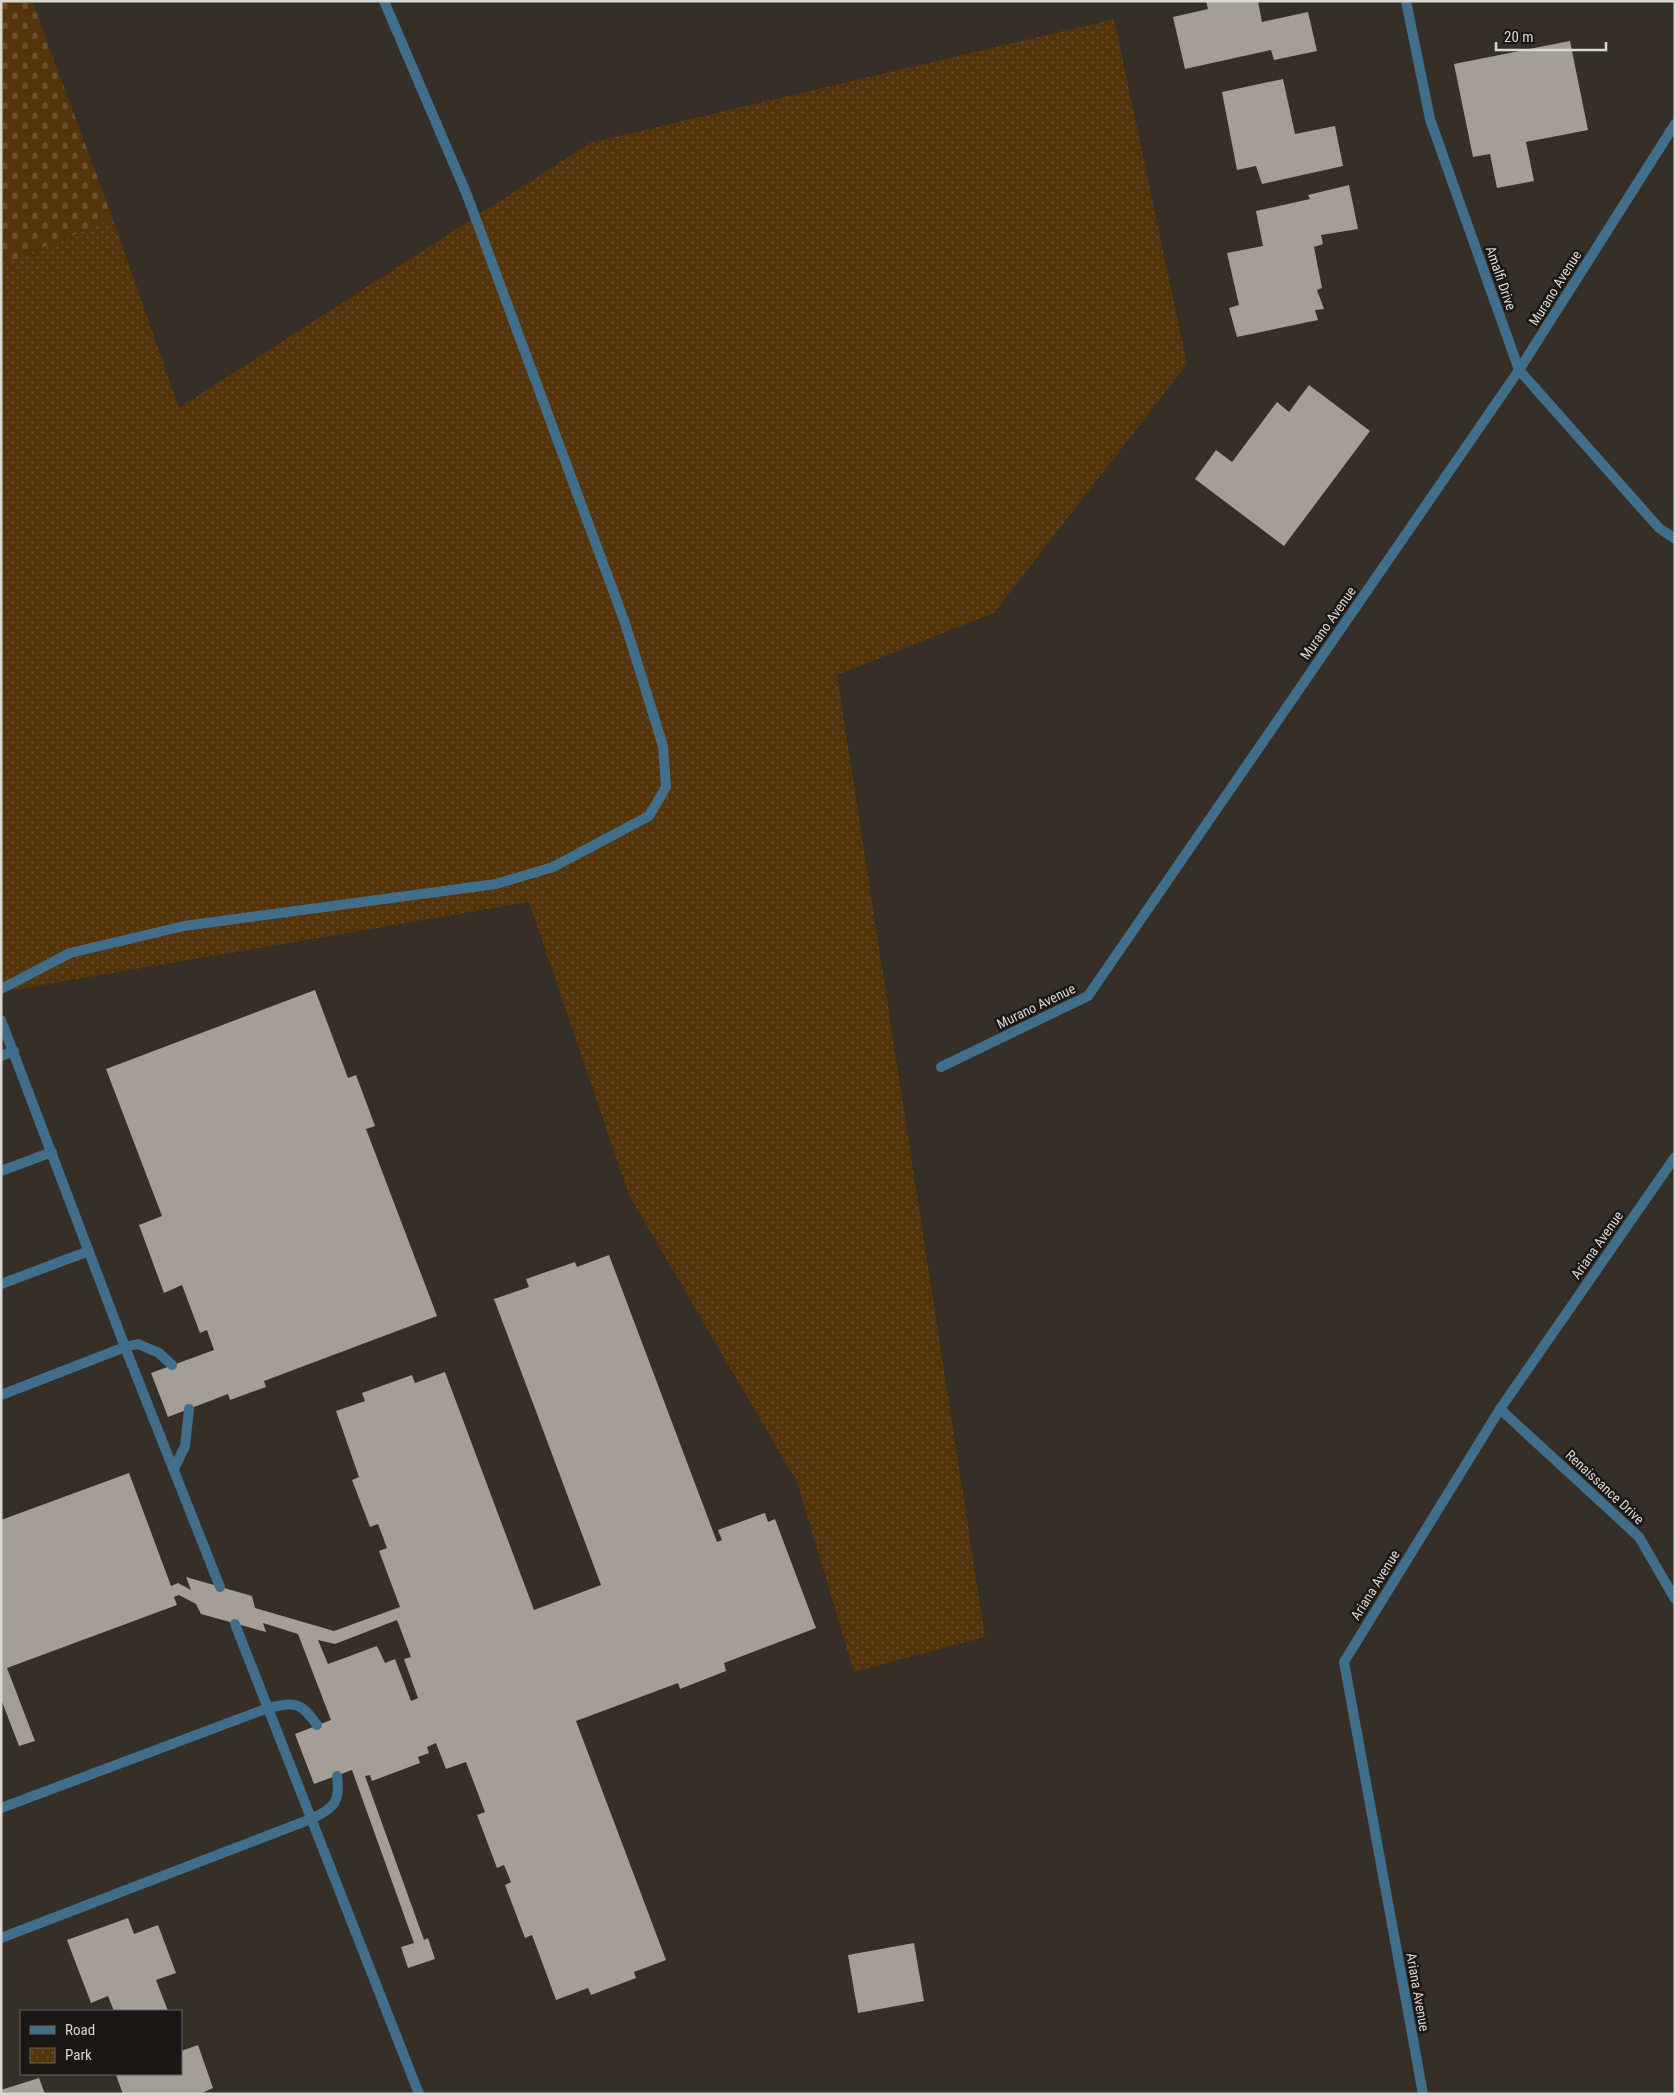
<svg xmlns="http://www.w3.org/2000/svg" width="1676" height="2095" font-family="'Roboto Condensed',sans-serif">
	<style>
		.cemetery { fill: url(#cemetery-stones) }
		.park { fill: url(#park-dots) }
		.building { fill: #a59e96; fill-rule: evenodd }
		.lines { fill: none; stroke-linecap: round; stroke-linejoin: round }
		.lane { stroke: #416f8b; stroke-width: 10 }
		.street { stroke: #416f8b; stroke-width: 10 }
		.labels { text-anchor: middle; stroke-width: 5; stroke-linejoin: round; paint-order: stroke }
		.street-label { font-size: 14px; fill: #dad6d2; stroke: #1a1715 }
	</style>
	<defs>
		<pattern id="cemetery-stones" width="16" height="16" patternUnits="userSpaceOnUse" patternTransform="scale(1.25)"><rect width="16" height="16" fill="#54340b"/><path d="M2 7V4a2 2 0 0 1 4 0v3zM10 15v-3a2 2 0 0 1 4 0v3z" fill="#6c512e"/></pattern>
		<pattern id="park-dots" width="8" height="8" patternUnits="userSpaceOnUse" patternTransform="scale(1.25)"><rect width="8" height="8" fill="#54340b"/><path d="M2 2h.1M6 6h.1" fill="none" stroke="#6c512e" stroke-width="1.8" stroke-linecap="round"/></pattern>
	</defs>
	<rect width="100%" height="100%" fill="#352f28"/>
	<!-- cemetery -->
	<path class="cemetery" d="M 1,1 L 32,1 L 113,219 L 1,265 Z"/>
	<!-- park -->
	<path class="park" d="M 1114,19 L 1187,364 L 994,613 L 837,675 L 985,1637 L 854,1672 L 797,1482 L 629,1195 L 529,902 L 1,992 L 1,265 L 113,219 L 179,408 L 590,143 Z"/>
	<!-- building -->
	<g class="building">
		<path d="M 1206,1 L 1258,1 L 1262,22 L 1308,12 L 1317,51 L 1274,60 L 1271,50 L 1185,69 L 1173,17 L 1208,9 Z"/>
		<path d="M 1570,41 L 1588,130 L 1526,142 L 1534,181 L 1497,188 L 1490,154 L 1473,157 L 1454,64 Z"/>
		<path d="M 1283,79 L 1295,134 L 1335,126 L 1343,166 L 1262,184 L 1256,166 L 1237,170 L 1222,92 Z"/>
		<path d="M 1349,185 L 1358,229 L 1321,235 L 1323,244 L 1314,247 L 1322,288 L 1317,290 L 1324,309 L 1315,310 L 1318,320 L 1237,337 L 1229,308 L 1239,305 L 1227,253 L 1263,246 L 1256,211 L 1310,199 L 1308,195 Z"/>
		<path d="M 1309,385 L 1370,431 L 1284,546 L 1195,479 L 1216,450 L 1232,462 L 1277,402 L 1289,412 Z"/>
		<path d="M 315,990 L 348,1078 L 356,1075 L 375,1126 L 366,1129 L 437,1316 L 264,1381 L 266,1387 L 230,1400 L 228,1394 L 168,1417 L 151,1373 L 214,1350 L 207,1330 L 200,1333 L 182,1285 L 164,1293 L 139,1225 L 162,1216 L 106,1069 Z"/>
		<path d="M 609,1255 L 717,1542 L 722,1540 L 718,1530 L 765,1513 L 768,1522 L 775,1519 L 816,1628 L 724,1663 L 726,1671 L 680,1689 L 678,1683 L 576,1721 L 666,1960 L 634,1972 L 636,1978 L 591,1995 L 588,1988 L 556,2000 L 532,1935 L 525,1938 L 505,1885 L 511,1882 L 504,1865 L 497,1868 L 477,1815 L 485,1812 L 466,1762 L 446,1769 L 436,1743 L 427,1747 L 429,1753 L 418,1757 L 420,1763 L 372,1781 L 370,1775 L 365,1776 L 424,1940 L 428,1938 L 435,1959 L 408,1968 L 401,1947 L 414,1943 L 352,1770 L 314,1784 L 295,1734 L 331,1720 L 298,1634 L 263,1623 L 266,1632 L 201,1614 L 196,1604 L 179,1595 L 174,1597 L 177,1605 L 7,1668 L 35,1741 L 19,1746 L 1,1699 L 1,1520 L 129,1473 L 171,1586 L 178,1583 L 191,1590 L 186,1577 L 252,1596 L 255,1608 L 334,1631 L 400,1607 L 379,1551 L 387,1548 L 378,1524 L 370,1527 L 352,1480 L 359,1477 L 336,1411 L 365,1401 L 362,1393 L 412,1375 L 415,1383 L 445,1372 L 534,1610 L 601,1585 L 494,1299 L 529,1287 L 526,1279 L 575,1262 L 577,1267 ZM 397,1620 L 411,1657 L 404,1659 L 418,1698 L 411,1701 L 395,1659 L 385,1663 L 377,1646 L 328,1664 L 318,1640 L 335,1644 Z"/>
		<path d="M 128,1918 L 134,1934 L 158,1925 L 176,1973 L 156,1980 L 168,2011 L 114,2011 L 108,1996 L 91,2003 L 67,1940 Z"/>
		<path d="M 914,1943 L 924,2001 L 858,2013 L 848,1955 Z"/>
		<path d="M 198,2045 L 213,2088 L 200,2094 L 123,2094 L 116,2075 L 120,2074 L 181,2074 L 181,2051 Z"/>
		<path d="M 39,2078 L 45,2094 L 1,2094 L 1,2090 Z"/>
	</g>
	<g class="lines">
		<!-- lane -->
		<g class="lane">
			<path d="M 1,989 L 70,953 L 184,926 L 496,884 L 553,867 L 649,816 L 666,787 L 663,746 L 625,623 L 467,195 L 384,1"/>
			<path d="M 1,1020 L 125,1347 L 220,1587"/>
			<path d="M 1,1056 L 14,1051"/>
			<path d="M 1,1171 L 52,1152"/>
			<path d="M 1,1284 L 89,1251"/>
			<path d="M 1,1395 L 125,1347 L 138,1344 L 159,1353 L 172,1365"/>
			<path d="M 174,1469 L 185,1446 L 189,1409"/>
			<path d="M 235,1624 L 419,2094"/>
			<path d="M 1,1808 L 268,1708 C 295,1702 300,1701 317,1725"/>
			<path d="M 1,1938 L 311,1819 C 333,1809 341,1802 337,1776"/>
		</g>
		<!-- street -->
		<g class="street">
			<path d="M 1406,1 L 1430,119 L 1519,370 L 1659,528 L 1675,539"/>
			<path d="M 941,1067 L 1088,996 L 1519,370 L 1675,124"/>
			<path d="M 1500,1409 L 1639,1537 L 1675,1599"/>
			<path d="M 1423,2094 L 1344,1662 L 1500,1409 L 1675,1157"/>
		</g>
	</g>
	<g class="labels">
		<!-- street labels -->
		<g class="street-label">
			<text transform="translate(1501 278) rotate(71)" y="5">Amalfi Drive</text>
			<text transform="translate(1555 288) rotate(-58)" y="5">Murano Avenue</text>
			<text transform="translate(1328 623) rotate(-55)" y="5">Murano Avenue</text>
			<text transform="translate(1036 1006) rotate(-26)" y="5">Murano Avenue</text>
			<text transform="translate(1597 1245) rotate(-55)" y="5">Ariana Avenue</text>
			<text transform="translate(1605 1487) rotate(43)" y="5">Renaissance Drive</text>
			<text transform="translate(1375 1585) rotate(-58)" y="5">Ariana Avenue</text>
			<text transform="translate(1418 1992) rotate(80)" y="5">Ariana Avenue</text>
		</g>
	</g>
	<!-- border -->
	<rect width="1676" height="2095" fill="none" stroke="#dad6d2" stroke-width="5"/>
	<!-- legend -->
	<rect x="20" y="2010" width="162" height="65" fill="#1a1715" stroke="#676361"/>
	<rect x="30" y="2026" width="25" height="8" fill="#416f8b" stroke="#676361"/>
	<text x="65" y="2035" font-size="15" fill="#dad6d2">Road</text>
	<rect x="30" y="2048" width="25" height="15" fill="url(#park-dots)" stroke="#676361"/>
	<text x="65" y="2060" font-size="15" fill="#dad6d2">Park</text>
	<!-- scale -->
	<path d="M1496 42v8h110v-8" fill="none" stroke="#dad6d2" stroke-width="2.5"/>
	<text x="1504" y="42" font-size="15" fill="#dad6d2" stroke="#1a1715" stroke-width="4" paint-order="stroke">20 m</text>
</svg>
